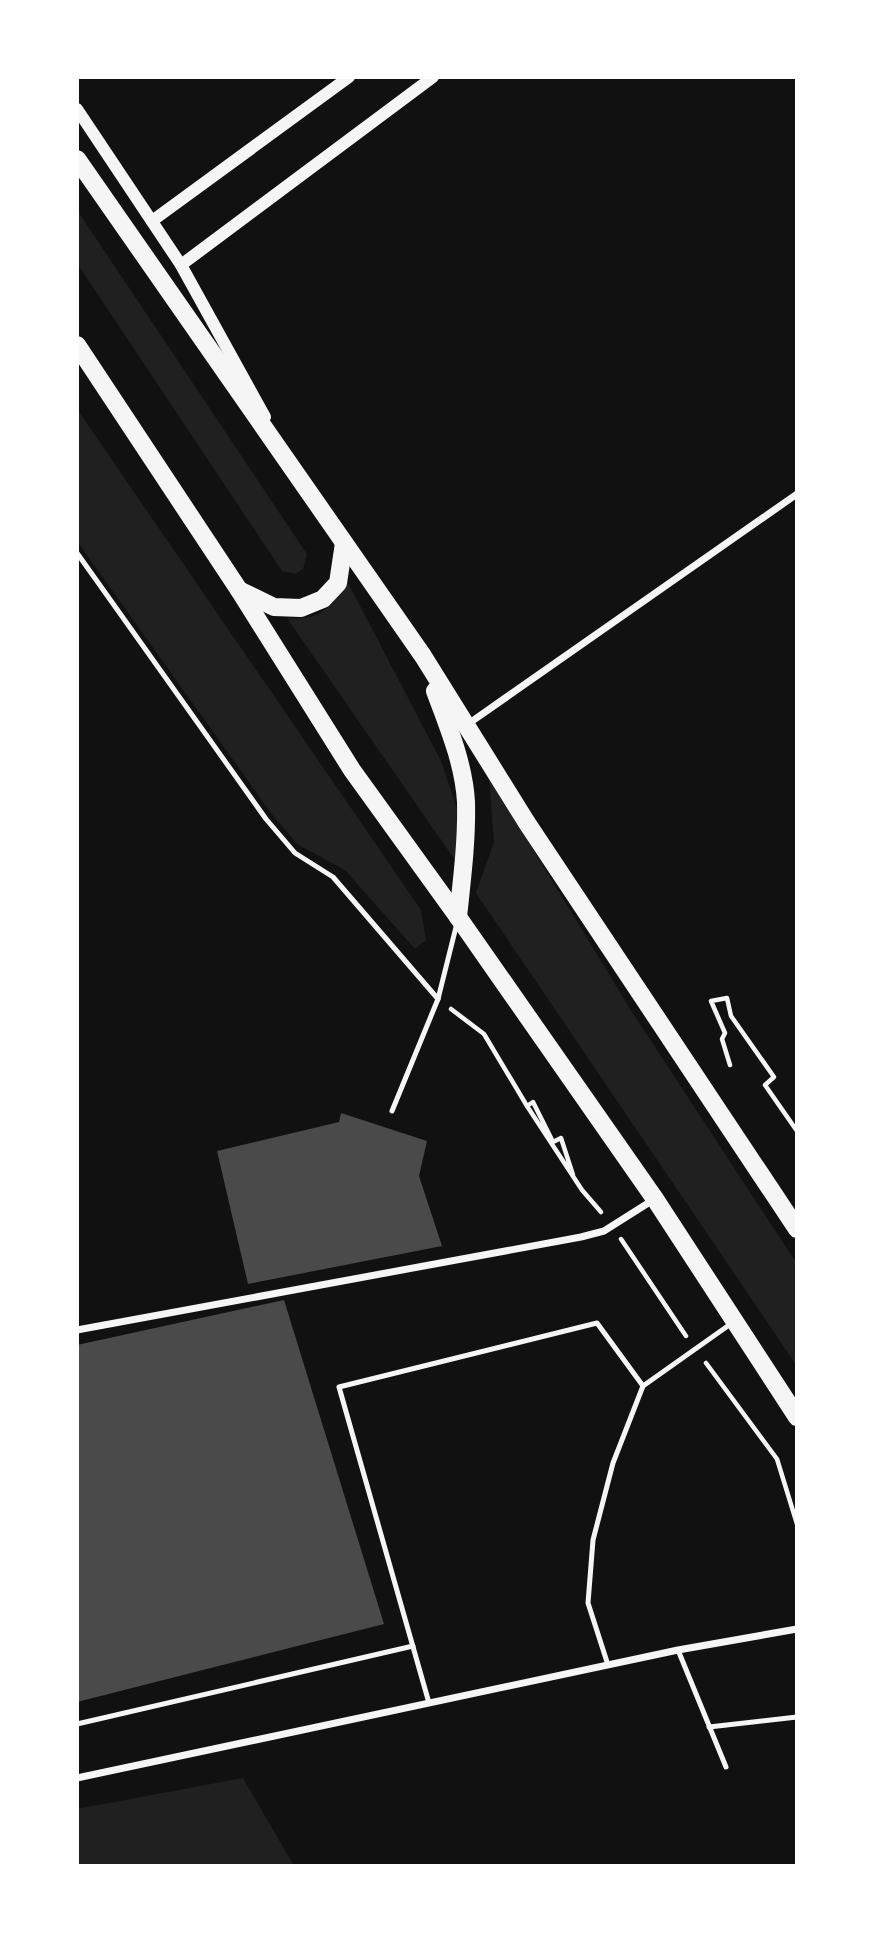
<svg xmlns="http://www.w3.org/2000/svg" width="874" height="1943" font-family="Barlow,sans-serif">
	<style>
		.green { fill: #202020 }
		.building { fill: #4a4a4a }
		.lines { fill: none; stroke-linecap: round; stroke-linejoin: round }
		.path { stroke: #f5f5f5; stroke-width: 4.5 }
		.service { stroke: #f5f5f5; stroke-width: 5 }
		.minor { stroke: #f5f5f5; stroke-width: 7 }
		.tertiary { stroke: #f5f5f5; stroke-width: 12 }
		.primary { stroke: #f5f5f5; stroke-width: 18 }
	</style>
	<rect width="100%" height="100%" fill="#111"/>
	<!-- green -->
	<g class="green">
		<path d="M 77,210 L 307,554 L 303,569 L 296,574 L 282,571 L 77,263 Z"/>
		<path d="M 77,409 L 421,910 L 426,940 L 415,949 L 345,870 L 297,844 L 271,813 L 77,541 Z"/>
		<path d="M 347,581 L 441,761 L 459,815 L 455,860 L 287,618 C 320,621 331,609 347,581 Z"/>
		<path d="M 489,777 L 632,1012 L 797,1264 L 797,1366 L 476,893 L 494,842 Z"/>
		<path d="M 243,1778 L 294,1866 L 77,1866 L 77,1809 Z"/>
	</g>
	<!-- building -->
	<g class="building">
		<path d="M 341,1113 L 427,1141 L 419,1176 L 442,1246 L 248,1284 L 217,1151 L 339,1122 Z"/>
		<path d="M 284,1300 L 384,1624 L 77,1702 L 77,1345 Z"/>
	</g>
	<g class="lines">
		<!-- path -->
		<g class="path">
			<path d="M 451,1009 L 484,1034 L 527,1106"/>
			<path d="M 730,1065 L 722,1039 L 725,1033 L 711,1001 L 727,998 L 731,1016 L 774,1077 L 765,1085 L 797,1131"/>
			<path d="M 573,1175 L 561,1138 L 553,1142 L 533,1102 L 527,1106 L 582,1190 L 601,1212"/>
			<path d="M 621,1239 L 686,1336"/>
			<path d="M 706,1363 L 777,1459 L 797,1524"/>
		</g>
		<!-- service -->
		<g class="service">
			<path d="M 77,553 L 266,819 L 295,853 L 333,877 L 438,999"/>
			<path d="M 392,1111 L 438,999 L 457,923"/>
			<path d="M 678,1650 L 726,1767"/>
			<path d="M 608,1665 L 588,1603 L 593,1540 L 613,1463 L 643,1386"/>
			<path d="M 429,1703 L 339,1387 L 597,1323 L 643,1386 L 732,1323"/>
			<path d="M 77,1724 L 413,1646"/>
			<path d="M 709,1727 L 797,1717"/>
		</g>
		<!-- minor -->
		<g class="minor">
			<path d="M 468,724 L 797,494"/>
			<path d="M 77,1330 L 581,1237 L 604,1231 L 653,1200"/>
			<path d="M 77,1778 L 678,1650 L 797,1629"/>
		</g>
		<!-- tertiary -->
		<g class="tertiary">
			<path d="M 77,109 L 181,265 L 265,417"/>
			<path d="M 152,221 L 349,77"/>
			<path d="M 181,265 L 433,77"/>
		</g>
		<!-- primary -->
		<g class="primary">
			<path d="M 77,159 L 423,656 L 527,823 L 797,1229"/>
			<path d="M 77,345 L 239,590 L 352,770 L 458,917 L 655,1199 L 797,1417"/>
			<path d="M 239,590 L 274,607 L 301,608 L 323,599 L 338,583 L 344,543"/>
			<path d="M 435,691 C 448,726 464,764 466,802 C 467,840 462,879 458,917"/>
		</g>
	</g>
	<!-- border -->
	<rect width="874" height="1943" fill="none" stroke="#ffffff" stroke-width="158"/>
</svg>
